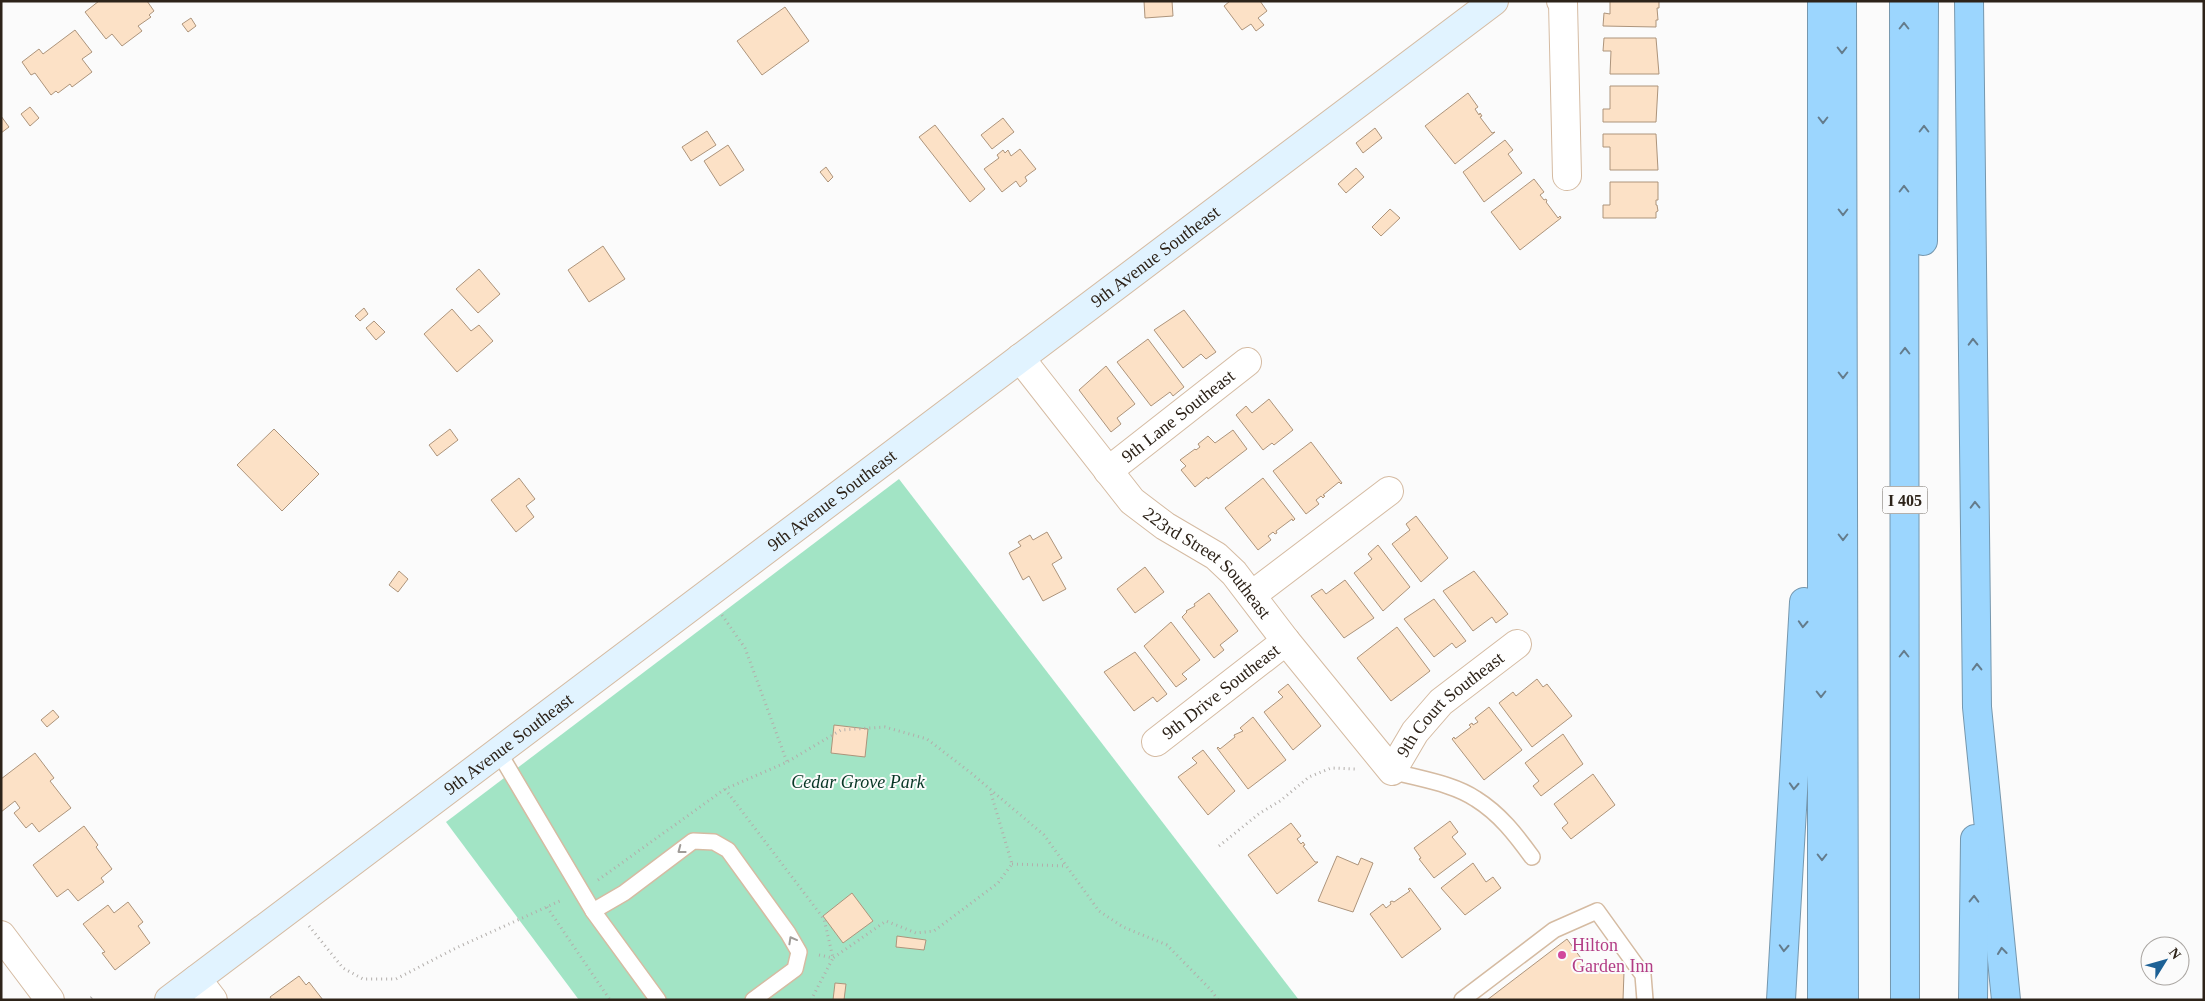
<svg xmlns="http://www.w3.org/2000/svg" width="2205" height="1001" font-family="Georgia,serif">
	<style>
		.green { fill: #a2e4c5 }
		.building { fill: #fce1c6; stroke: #ad947b }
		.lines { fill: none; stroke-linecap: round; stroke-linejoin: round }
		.lane-casing { stroke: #d5bba2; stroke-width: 18 }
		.street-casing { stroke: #d5bba2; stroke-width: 30 }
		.secondary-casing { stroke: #d5bba2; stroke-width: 30 }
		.highway-casing { stroke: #7597ae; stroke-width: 30 }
		.path { stroke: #b2aeab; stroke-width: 3; stroke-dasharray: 1 4; stroke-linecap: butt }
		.lane { stroke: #fff; stroke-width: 15 }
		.street { stroke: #fff; stroke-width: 28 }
		.secondary { stroke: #e1f3ff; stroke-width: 28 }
		.highway { stroke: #9cd6fe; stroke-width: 28 }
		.oneway { stroke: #647c8c }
		.oneway2 { stroke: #a09c98 }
		.hotel-dot { fill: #d1479c; stroke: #fbfbfb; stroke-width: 2 }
		.labels { text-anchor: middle; stroke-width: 4; stroke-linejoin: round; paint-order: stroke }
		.shield { fill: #fbfbfb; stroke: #6b645d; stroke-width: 1 }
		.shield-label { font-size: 16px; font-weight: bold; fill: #2d2319 }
		.street-label { font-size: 18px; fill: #2d2319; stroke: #fbfbfb }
		.park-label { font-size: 18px; font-style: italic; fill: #073625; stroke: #fbfbfb }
		.hotel-label { font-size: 18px; fill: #b23c85; stroke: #fbfbfb; text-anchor: start }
	</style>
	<rect width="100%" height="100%" fill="#fbfbfb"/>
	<!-- green -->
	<path class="green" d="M 899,479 L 1299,1000 L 579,1000 L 446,822 Z"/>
	<!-- building -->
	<g class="building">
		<path d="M 99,1 L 147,1 L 154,11 L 149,15 L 151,17 L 138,26 L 142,31 L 122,46 L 112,34 L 106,39 L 85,12 Z"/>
		<path d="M 1144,1 L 1172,1 L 1173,16 L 1145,18 Z"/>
		<path d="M 1230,1 L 1260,1 L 1267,11 L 1258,18 L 1264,25 L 1256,31 L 1251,24 L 1242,30 L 1224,6 Z"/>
		<path d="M 1610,1 L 1659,1 L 1659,8 L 1657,8 L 1658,20 L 1656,20 L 1656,27 L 1603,26 L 1604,13 L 1610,14 Z"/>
		<path d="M 785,7 L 809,41 L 762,75 L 737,41 Z"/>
		<path d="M 191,18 L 196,26 L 188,32 L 182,24 Z"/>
		<path d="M 75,30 L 92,52 L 82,59 L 92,72 L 72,87 L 70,84 L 58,93 L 56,91 L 51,95 L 35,73 L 31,75 L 22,62 L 39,49 L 43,54 Z"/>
		<path d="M 1604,38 L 1656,38 L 1659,74 L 1610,74 L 1611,51 L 1603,51 Z"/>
		<path d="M 1610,86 L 1658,86 L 1656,122 L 1603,122 L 1603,109 L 1610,109 Z"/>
		<path d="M 1468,93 L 1478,107 L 1475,109 L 1479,115 L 1480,113 L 1482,116 L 1480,117 L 1492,133 L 1495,132 L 1455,164 L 1425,126 Z"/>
		<path d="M 30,107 L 39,118 L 30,126 L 21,114 Z"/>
		<path d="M 1,116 L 9,127 L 1,133 Z"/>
		<path d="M 1003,118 L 1014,132 L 992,149 L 981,135 Z"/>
		<path d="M 935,125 L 985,189 L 970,202 L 919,137 Z"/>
		<path d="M 1375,128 L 1382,138 L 1363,153 L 1356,143 Z"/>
		<path d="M 707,131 L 716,145 L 691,161 L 682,147 Z"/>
		<path d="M 1603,134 L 1656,134 L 1658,170 L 1610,170 L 1610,147 L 1603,147 Z"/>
		<path d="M 1505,140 L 1513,150 L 1508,154 L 1522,173 L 1484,202 L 1463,172 Z"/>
		<path d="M 728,145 L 744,170 L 720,186 L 704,161 Z"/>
		<path d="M 1020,149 L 1036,169 L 1025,177 L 1027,181 L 1020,187 L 1016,181 L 1002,192 L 984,169 L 999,158 L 997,155 L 1003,150 L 1005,153 L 1008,150 L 1011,156 Z"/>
		<path d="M 826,167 L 833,177 L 828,182 L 820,172 Z"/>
		<path d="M 1356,168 L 1364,177 L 1346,193 L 1338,184 Z"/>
		<path d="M 1534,179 L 1544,192 L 1540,195 L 1544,200 L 1546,199 L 1547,201 L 1546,202 L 1558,218 L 1560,216 L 1561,218 L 1520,250 L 1491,212 Z"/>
		<path d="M 1610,182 L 1658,182 L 1658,200 L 1656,200 L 1656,205 L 1657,205 L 1658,211 L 1656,212 L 1656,218 L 1603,218 L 1603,205 L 1610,205 Z"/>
		<path d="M 1390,209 L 1400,218 L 1381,236 L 1372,227 Z"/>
		<path d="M 603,246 L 625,279 L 589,302 L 568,270 Z"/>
		<path d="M 479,269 L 500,294 L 478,313 L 456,289 Z"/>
		<path d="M 364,308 L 368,314 L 360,321 L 355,316 Z"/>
		<path d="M 452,309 L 471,331 L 479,325 L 493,341 L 457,372 L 424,334 Z"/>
		<path d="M 1184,310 L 1216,352 L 1206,359 L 1201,354 L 1183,368 L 1154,330 Z"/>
		<path d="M 374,321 L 385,332 L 376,340 L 366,328 Z"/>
		<path d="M 1148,339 L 1184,387 L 1173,396 L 1170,392 L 1151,406 L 1117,362 Z"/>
		<path d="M 1106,366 L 1135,404 L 1117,418 L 1121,424 L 1111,432 L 1079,390 Z"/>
		<path d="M 1269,399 L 1293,430 L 1274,445 L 1272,443 L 1263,450 L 1236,415 L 1246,406 L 1252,413 Z"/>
		<path d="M 274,429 L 319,474 L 282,511 L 237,465 Z"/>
		<path d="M 450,429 L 458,440 L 437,456 L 429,445 Z"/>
		<path d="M 1233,430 L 1247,449 L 1208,479 L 1207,477 L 1195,487 L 1181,470 L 1186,466 L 1180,460 L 1195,449 L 1196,450 L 1200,447 L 1198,444 L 1208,436 L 1215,443 Z"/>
		<path d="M 1311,442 L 1342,483 L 1341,484 L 1339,482 L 1323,495 L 1325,496 L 1323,498 L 1321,496 L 1316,500 L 1319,504 L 1306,514 L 1273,471 Z"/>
		<path d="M 519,478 L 535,499 L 526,506 L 534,517 L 516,532 L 491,500 Z"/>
		<path d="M 1263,478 L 1295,519 L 1293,521 L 1292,519 L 1276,531 L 1277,533 L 1275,534 L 1273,532 L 1268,536 L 1271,540 L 1258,550 L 1225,508 Z"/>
		<path d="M 1416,516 L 1448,558 L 1421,582 L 1392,544 L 1410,530 L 1406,524 Z"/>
		<path d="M 1047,532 L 1062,558 L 1052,564 L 1066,589 L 1043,601 L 1029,576 L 1023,580 L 1009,553 L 1021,546 L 1018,542 L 1030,535 L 1033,540 Z"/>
		<path d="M 1378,545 L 1410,587 L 1383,611 L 1354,573 L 1372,559 L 1368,554 Z"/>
		<path d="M 1145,567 L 1164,592 L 1135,613 L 1117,589 Z"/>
		<path d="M 399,571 L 408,579 L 398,592 L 389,585 Z"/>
		<path d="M 1474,571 L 1508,614 L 1496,623 L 1492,617 L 1473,631 L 1443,591 Z"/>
		<path d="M 1345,580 L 1374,618 L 1344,638 L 1311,596 L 1322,589 L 1326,594 Z"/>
		<path d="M 1209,593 L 1238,631 L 1220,645 L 1224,650 L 1214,658 L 1182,617 L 1187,612 L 1186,611 L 1195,606 L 1194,604 Z"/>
		<path d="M 1434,599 L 1466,641 L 1456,648 L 1452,643 L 1434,657 L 1404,619 Z"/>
		<path d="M 1171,622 L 1200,660 L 1182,674 L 1187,679 L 1176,687 L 1144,646 Z"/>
		<path d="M 1397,627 L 1430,671 L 1391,701 L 1357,658 Z"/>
		<path d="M 1135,652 L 1167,694 L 1157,702 L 1153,697 L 1134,711 L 1104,672 Z"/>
		<path d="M 1537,679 L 1543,687 L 1547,684 L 1572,716 L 1532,747 L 1499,703 L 1513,692 L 1516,696 Z"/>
		<path d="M 1288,684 L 1321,726 L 1293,750 L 1264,712 L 1283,697 L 1278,692 Z"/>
		<path d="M 1489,707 L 1522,750 L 1484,780 L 1452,739 L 1454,737 L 1455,739 L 1471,727 L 1469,725 L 1472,723 L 1473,725 L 1478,722 L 1475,718 Z"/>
		<path d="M 53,710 L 59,717 L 47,727 L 41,720 Z"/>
		<path d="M 1253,717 L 1286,760 L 1248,789 L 1217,748 L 1218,747 L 1220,749 L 1235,737 L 1234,735 L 1243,731 L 1240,728 Z"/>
		<path d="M 834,725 L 868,729 L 865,757 L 831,753 Z"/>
		<path d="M 1563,734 L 1583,764 L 1541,796 L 1533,786 L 1539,781 L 1525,763 Z"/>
		<path d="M 1203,750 L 1235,791 L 1208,815 L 1178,777 L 1197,763 L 1192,758 Z"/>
		<path d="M 35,753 L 54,778 L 50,781 L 71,808 L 39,832 L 32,823 L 26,828 L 14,813 L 20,808 L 15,801 L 1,812 L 1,779 Z"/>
		<path d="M 1593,774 L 1615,805 L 1571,839 L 1562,828 L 1568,823 L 1554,804 Z"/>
		<path d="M 1450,821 L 1458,832 L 1452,837 L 1466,854 L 1434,878 L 1419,859 L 1421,858 L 1414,848 Z"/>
		<path d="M 1291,823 L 1301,836 L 1297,839 L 1301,844 L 1303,842 L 1305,845 L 1303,846 L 1315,862 L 1318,862 L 1277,894 L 1248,855 Z"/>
		<path d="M 84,826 L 98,845 L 96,847 L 112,869 L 101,878 L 104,882 L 78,901 L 68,889 L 57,897 L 33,865 Z"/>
		<path d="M 1337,856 L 1358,865 L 1361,858 L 1373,863 L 1353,912 L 1318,901 Z"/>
		<path d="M 1473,863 L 1486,882 L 1493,877 L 1501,888 L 1465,915 L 1441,888 Z"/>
		<path d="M 1410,888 L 1441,929 L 1402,958 L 1370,914 L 1383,904 L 1386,908 L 1391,904 L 1390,902 L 1392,901 L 1394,902 L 1410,891 L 1408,889 Z"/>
		<path d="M 852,893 L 873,921 L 843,943 L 823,916 Z"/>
		<path d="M 128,902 L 143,922 L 138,926 L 150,943 L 115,970 L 102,953 L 105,952 L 83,924 L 108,905 L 114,913 Z"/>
		<path d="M 897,936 L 926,940 L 924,950 L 896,947 Z"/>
		<path d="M 1567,939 L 1591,972 L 1624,972 L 1623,1000 L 1487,1000 Z"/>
		<path d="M 299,976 L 306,985 L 309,982 L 323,1000 L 272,1000 L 270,997 Z"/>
		<path d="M 835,983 L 846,984 L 844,1000 L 833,1000 Z"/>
	</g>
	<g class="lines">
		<defs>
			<g id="lane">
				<path d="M 498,751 L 593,911 L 658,1000"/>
				<path d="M 1392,771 C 1419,779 1452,783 1476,799 C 1500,814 1516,835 1532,857"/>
				<path d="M 593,911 L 624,893 L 693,841 L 714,842 L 728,850 L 788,933 L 799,952 L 795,969 L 753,1000"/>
				<path d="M 1462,1000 L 1554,930 L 1597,911 L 1643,975 L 1645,1000"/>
			</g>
			<g id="street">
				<path d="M 1561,1 L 1563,3 L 1567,176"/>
				<path id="s1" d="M 1020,358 L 1132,501 L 1165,526 L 1216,556 L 1234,573 L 1286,641 L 1392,771 L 1415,732 L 1441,702 L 1517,644"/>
				<path id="s2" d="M 1108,471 L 1247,362"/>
				<path d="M 1252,595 L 1389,491"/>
				<path id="s3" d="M 1156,742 L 1286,641"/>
				<path d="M 1,935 L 50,1000"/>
				<path d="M 197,979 L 213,1000"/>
			</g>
			<g id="secondary">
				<path id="s4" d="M 169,1000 L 1494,1"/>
			</g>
			<g id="highway">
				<path d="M 1842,1 L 1844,1000"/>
				<path d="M 1904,1 L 1905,1000"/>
				<path d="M 1969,1 L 1977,707 L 2006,1000"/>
				<path d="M 1923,241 L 1924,1"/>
				<path d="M 1781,1000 L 1804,602"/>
				<path d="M 1822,1000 L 1822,1"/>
				<path d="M 1973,1000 L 1975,839"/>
			</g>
		</defs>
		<!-- lane casing -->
		<use href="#lane" class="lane-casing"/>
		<!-- street casing -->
		<use href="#street" class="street-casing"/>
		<!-- secondary casing -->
		<use href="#secondary" class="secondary-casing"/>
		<!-- highway casing -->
		<use href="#highway" class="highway-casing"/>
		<!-- path -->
		<g class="path">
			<path d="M 722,615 L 745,648 L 787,762"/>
			<path d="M 725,789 L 824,919 L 833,958 L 811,1000"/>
			<path d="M 1219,846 L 1260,813 L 1280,801 L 1309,777 L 1331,768 L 1355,769"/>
			<path d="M 1012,864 L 1066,866"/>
			<path d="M 598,880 L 725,789 L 787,762 L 841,730 L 885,727 L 927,739 L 971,773 L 1044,835 L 1099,911 L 1123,927 L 1167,945 L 1211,990 L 1218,1000"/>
			<path d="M 547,907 L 610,1000"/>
			<path d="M 309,926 L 343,968 L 363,979 L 396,979 L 456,948 L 562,900"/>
			<path d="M 819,955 L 833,958 L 886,921 L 916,933 L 934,931 L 998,883 L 1012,864 L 990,790"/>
			<path d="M 91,998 L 94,995"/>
		</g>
		<!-- lane -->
		<use href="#lane" class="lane"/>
		<!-- street -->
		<use href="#street" class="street"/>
		<!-- secondary -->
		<use href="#secondary" class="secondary"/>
		<!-- highway -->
		<use href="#highway" class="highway"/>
	</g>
	<!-- one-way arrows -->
	<defs><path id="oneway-chevron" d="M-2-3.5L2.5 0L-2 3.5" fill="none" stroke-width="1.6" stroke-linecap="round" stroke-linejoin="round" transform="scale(1.25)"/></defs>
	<g class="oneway">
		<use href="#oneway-chevron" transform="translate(1904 26) rotate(-90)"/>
		<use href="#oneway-chevron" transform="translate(1842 50) rotate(90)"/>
		<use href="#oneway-chevron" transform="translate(1823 120) rotate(90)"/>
		<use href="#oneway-chevron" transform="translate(1924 129) rotate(-90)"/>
		<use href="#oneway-chevron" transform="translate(1904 189) rotate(-90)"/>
		<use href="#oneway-chevron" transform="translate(1843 212) rotate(90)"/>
		<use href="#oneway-chevron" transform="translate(1973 342) rotate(-91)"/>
		<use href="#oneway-chevron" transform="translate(1905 351) rotate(-90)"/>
		<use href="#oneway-chevron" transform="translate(1843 375) rotate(90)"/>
		<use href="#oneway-chevron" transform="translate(1975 505) rotate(-91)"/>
		<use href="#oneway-chevron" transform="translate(1843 537) rotate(90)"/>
		<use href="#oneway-chevron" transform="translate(1803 624) rotate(93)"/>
		<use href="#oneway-chevron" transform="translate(1904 654) rotate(-90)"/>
		<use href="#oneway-chevron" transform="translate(1977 667) rotate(-91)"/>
		<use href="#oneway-chevron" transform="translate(1821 694) rotate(90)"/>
		<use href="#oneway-chevron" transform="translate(1794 786) rotate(93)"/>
		<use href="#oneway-chevron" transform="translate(1822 857) rotate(90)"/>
		<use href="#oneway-chevron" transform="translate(1974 899) rotate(-89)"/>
		<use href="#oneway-chevron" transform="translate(1784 948) rotate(93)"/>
		<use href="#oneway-chevron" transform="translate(2002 951) rotate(-96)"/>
	</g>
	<g class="oneway2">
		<use href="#oneway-chevron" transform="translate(681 850) rotate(143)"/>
		<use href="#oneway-chevron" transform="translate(792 940) rotate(-119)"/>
	</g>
	<!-- markers -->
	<circle class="hotel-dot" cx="1562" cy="955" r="5"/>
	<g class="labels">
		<!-- shield labels -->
		<rect class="shield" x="1882.5" y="486.5" width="45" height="27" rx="4"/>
		<g class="shield-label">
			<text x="1905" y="506">I 405</text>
		</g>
		<!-- street labels -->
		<g class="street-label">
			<text dy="6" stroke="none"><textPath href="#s4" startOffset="1235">9th Avenue Southeast</textPath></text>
			<text dy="6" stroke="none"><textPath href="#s2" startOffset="89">9th Lane Southeast</textPath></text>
			<text dy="6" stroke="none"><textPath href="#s4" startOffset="830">9th Avenue Southeast</textPath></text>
			<text dy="6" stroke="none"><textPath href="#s1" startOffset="280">223rd Street Southeast</textPath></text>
			<text dy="6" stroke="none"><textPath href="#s3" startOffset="82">9th Drive Southeast</textPath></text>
			<text dy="6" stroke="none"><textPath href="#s1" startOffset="650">9th Court Southeast</textPath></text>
			<text dy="6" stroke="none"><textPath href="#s4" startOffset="425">9th Avenue Southeast</textPath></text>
		</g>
		<!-- park labels -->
		<g class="park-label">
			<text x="858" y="788">Cedar Grove Park</text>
		</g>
		<!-- hotel labels -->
		<g class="hotel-label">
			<text x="1572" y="951">Hilton<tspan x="1572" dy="21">Garden Inn</tspan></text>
		</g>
	</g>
	<!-- border -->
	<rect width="2205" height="1001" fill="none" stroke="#2d2319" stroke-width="5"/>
	<!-- north arrow -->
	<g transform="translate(2165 961) rotate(53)"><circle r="24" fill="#fbfbfb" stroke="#a9a5a1"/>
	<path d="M0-4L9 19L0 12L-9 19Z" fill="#1d6196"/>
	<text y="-8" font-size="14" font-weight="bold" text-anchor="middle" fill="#2d2319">N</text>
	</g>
</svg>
